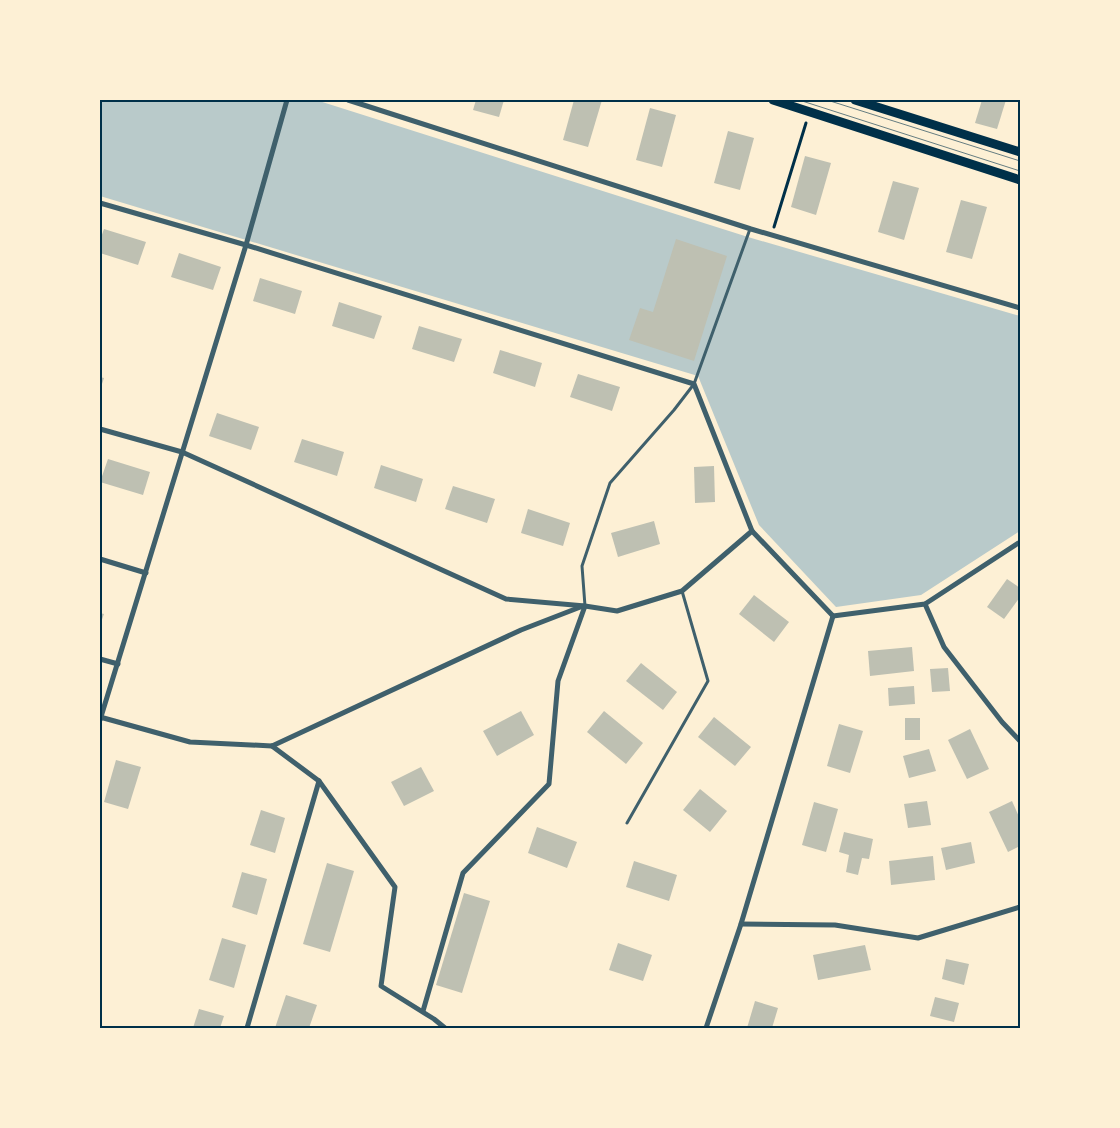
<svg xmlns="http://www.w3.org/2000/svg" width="1120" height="1128" font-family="Literata,serif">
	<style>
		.green { fill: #b9caca }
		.building { fill: #bec0b2 }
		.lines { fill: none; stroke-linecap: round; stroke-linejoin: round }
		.path { stroke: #003049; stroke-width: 3 }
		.service { stroke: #3f606c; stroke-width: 3 }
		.minor { stroke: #3f606c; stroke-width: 5 }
		.secondary { stroke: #003049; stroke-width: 9 }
		.tram { stroke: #657d81; stroke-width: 1 }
		.neatline { fill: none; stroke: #003049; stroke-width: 2 }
	</style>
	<rect width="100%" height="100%" fill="#fdf0d5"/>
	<!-- green -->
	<path class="green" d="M 100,100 L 316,100 L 748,237 L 1020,316 L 1020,531 L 921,595 L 836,607 L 759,525 L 698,376 L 100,196 Z"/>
	<!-- building -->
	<g class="building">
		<path d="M 476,100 L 504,100 L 499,117 L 473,110 Z"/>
		<path d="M 574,100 L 602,100 L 588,147 L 563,140 Z"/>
		<path d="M 982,100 L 1006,100 L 997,129 L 975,123 Z"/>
		<path d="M 650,108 L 676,115 L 662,167 L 636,160 Z"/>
		<path d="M 728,131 L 754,138 L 740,190 L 714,183 Z"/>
		<path d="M 805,156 L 831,163 L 816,215 L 791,207 Z"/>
		<path d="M 893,181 L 919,188 L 904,240 L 878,232 Z"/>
		<path d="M 961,200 L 987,207 L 972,259 L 946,252 Z"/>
		<path d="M 104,229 L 146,242 L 138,265 L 100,253 L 100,240 Z"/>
		<path d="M 676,239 L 727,256 L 694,361 L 629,340 L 640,308 L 653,312 Z"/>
		<path d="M 179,253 L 221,267 L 213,290 L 171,277 Z"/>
		<path d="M 260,278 L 302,291 L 295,314 L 253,301 Z"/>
		<path d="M 339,302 L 382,316 L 374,339 L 332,326 Z"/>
		<path d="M 419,326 L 462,339 L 454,362 L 412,349 Z"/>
		<path d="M 500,350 L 542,363 L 535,387 L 493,373 Z"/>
		<path d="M 578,374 L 620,387 L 612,411 L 570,397 Z"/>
		<path d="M 100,377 L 104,378 L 100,390 Z"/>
		<path d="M 217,413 L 259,427 L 251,450 L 209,436 Z"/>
		<path d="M 302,439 L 344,452 L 337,476 L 294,462 Z"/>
		<path d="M 108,459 L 150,472 L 143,495 L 100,482 Z"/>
		<path d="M 381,465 L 423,479 L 416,502 L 374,488 Z"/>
		<path d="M 714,466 L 715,502 L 695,503 L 694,467 Z"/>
		<path d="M 453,486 L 495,499 L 487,523 L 445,509 Z"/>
		<path d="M 528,509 L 570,523 L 563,546 L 521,533 Z"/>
		<path d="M 654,521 L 660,544 L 618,557 L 611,533 Z"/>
		<path d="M 1007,579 L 1020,588 L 1020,597 L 1004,619 L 987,607 Z"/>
		<path d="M 754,595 L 789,622 L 774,642 L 739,614 Z"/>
		<path d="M 100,613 L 104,614 L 100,625 Z"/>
		<path d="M 912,647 L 914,671 L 870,676 L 868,651 Z"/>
		<path d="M 641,663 L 677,692 L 663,710 L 626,681 Z"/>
		<path d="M 948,668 L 950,691 L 932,692 L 930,669 Z"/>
		<path d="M 914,686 L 915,704 L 889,706 L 888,688 Z"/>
		<path d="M 521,711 L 534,735 L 497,756 L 483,731 Z"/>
		<path d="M 604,711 L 643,743 L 626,764 L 587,732 Z"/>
		<path d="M 714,717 L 751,747 L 735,766 L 698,737 Z"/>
		<rect x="905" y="718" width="15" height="22"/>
		<path d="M 839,724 L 863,731 L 850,773 L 827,766 Z"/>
		<path d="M 970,729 L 989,769 L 967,779 L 948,740 Z"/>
		<path d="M 929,749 L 936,771 L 909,778 L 903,756 Z"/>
		<path d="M 116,760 L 141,767 L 128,809 L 104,802 Z"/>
		<path d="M 421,767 L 434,791 L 404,806 L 391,782 Z"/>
		<path d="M 700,789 L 727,811 L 710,832 L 683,810 Z"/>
		<path d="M 927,801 L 931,825 L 908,828 L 904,804 Z"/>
		<path d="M 1012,801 L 1020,819 L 1020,846 L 1008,852 L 989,812 Z"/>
		<path d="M 814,802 L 838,809 L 826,852 L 802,845 Z"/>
		<path d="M 261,810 L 285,818 L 275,853 L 250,845 Z"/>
		<path d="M 537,827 L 577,842 L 567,868 L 528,853 Z"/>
		<path d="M 844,832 L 873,839 L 869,859 L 862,858 L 858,875 L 846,872 L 849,855 L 839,852 Z"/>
		<path d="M 971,842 L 975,863 L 946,870 L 941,848 Z"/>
		<path d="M 933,856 L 935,880 L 891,885 L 889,861 Z"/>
		<path d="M 634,861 L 677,875 L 669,901 L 626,887 Z"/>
		<path d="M 327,863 L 354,871 L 330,952 L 303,944 Z"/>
		<path d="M 242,872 L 267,879 L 257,915 L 232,907 Z"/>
		<path d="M 464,893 L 490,901 L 462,993 L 436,985 Z"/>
		<path d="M 222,938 L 246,945 L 234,988 L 209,980 Z"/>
		<path d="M 618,943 L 652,955 L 643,981 L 609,970 Z"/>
		<path d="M 865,945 L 871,970 L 818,980 L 813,955 Z"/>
		<path d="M 946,959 L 969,964 L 964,985 L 942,979 Z"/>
		<path d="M 286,995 L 317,1005 L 309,1028 L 275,1028 Z"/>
		<path d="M 935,997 L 959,1003 L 954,1022 L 930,1016 Z"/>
		<path d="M 755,1001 L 778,1008 L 772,1028 L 747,1028 Z"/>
		<path d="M 199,1009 L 224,1016 L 220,1028 L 193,1028 Z"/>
	</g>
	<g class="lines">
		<!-- path -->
		<path class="path" d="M 774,227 L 806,123"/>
		<!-- service -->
		<g class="service">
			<path d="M 585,606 L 582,566 L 610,483 L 674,410 L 694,384 L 750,229"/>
			<path d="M 627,823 L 708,681 L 682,591"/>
		</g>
		<!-- minor -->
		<g class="minor">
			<path d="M 348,100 L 751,229 L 1020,308"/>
			<path d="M 100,203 L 246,245 L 694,384 L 752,531 L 833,616 L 925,604 L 1020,542"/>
			<path d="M 100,429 L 182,452 L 506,599 L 585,606 L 617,611 L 682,591 L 752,531"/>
			<path d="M 100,559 L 146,573"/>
			<path d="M 925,604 L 944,647 L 1002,722 L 1020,741"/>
			<path d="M 100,659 L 118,664"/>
			<path d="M 100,717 L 190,742 L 272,746 L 521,630 L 583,606"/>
			<path d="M 100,720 L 246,245 L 287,100"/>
			<path d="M 319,781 L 395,887 L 381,986 L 434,1019 L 445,1028"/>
			<path d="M 741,924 L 835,925 L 918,938 L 1020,907"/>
			<path d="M 423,1011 L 463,873 L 549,784 L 558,681 L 585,606"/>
			<path d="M 247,1028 L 319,781 L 272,746"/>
			<path d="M 706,1028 L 741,924 L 833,616"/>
		</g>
		<!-- secondary -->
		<g class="secondary">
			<path d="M 773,100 L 1020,180"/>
			<path d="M 855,100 L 1020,152"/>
		</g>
		<!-- tram -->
		<g class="tram">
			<path d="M 799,100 L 1020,171"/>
			<path d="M 827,100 L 1020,161"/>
		</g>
	</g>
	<!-- border -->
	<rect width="1120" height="1128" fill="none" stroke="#fdf0d5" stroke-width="202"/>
	<rect x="101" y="101" width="918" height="926" class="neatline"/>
</svg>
